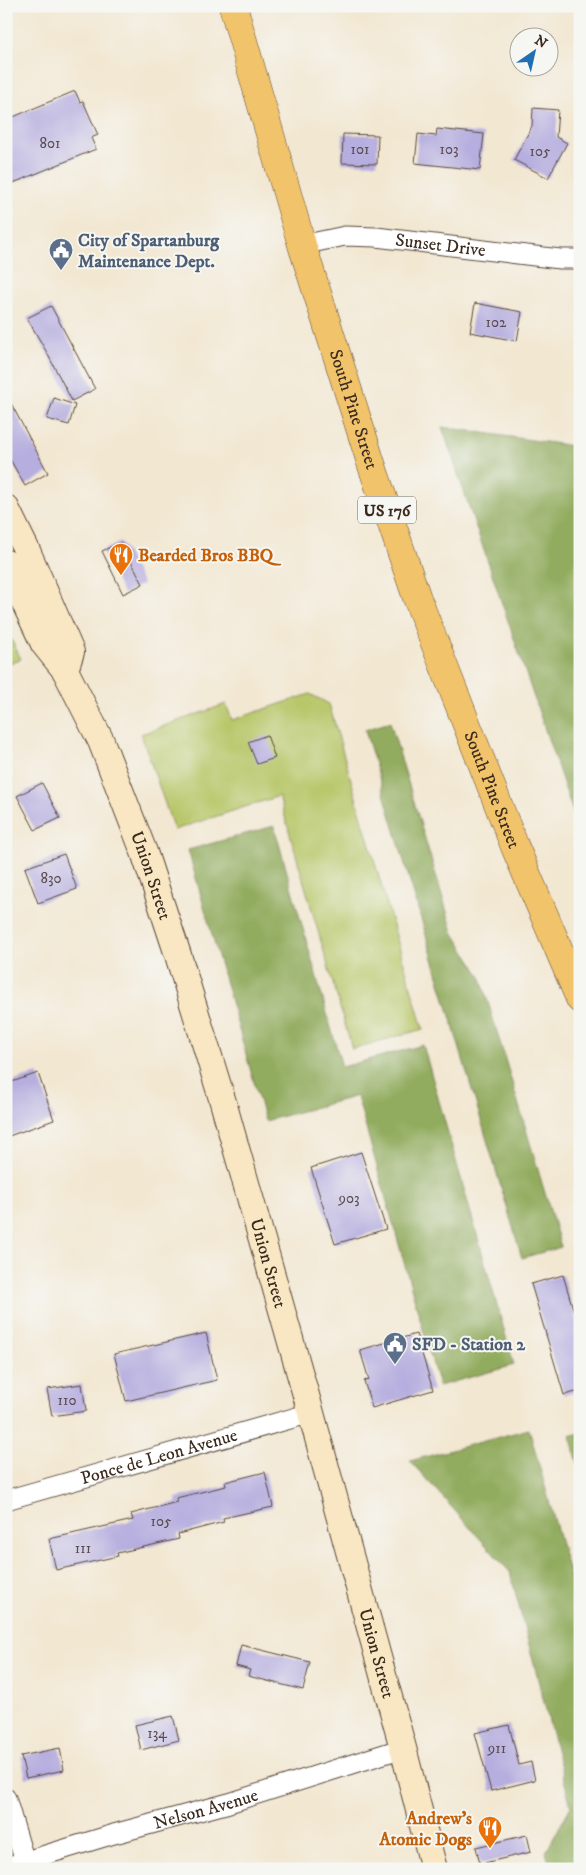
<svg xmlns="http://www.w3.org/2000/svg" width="586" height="1875" font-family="'IM FELL DW Pica',serif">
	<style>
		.green { fill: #b8c76a; stroke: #7a7844 }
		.forest { fill: #92ac5e; stroke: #666b3e }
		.building { fill: #b6aedf }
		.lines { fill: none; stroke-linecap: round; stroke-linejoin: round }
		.minor-casing { stroke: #564639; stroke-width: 21 }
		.secondary-casing { stroke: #564639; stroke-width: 28 }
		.trunk-casing { stroke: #564639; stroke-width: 29 }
		.minor { stroke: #fff; stroke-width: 19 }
		.secondary { stroke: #f9e7c3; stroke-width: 26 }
		.trunk { stroke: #f1c36a; stroke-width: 28 }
		.labels { text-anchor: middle; stroke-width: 4; stroke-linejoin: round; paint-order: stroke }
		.number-label { font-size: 15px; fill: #5a4b4e }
		.shield { fill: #f6f6f2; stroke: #73675e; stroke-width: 1 }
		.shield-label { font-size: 16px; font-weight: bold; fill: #3b2a1e }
		.service-label { font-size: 18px; font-weight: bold; fill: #4e5e75; stroke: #f6f6f2; text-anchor: start }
		.street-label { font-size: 18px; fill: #3b2a1e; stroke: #f6f6f2 }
		.food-label { font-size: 18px; font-weight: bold; fill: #c56008; stroke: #f6f6f2; text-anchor: start }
	</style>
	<rect width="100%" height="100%" fill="#f6f6f2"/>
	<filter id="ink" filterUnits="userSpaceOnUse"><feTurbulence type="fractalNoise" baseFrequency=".02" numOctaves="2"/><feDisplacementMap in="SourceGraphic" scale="10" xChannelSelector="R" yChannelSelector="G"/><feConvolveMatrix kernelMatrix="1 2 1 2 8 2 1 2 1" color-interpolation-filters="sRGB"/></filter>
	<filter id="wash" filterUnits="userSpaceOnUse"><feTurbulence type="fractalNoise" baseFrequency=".0096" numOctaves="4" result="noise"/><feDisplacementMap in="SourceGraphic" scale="20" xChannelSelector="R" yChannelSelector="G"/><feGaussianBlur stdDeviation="1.12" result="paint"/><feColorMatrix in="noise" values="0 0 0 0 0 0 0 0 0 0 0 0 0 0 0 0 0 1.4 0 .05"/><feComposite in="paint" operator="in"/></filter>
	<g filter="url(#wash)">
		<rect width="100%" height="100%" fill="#f2e7d1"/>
		<!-- green -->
		<g class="green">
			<path d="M 6,629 L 21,659 L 6,665 Z"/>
			<path d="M 310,694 L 329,704 L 423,1029 L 352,1049 L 279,796 L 174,830 L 141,734 L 226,704 L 232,720 Z"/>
		</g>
		<!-- forest -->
		<g class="forest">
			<path d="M 442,427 L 580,447 L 580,817 L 575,818 Z"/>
			<path d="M 390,722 L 453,932 L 480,975 L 561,1247 L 522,1258 L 365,730 Z"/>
			<path d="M 274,826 L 342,1067 L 423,1045 L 514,1365 L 439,1386 L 357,1096 L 265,1121 L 188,850 Z"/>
			<path d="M 529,1429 L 580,1612 L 580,1869 L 551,1869 L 546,1852 L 571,1806 L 510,1572 L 410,1461 Z"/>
			<path d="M 580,1433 L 580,1470 L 570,1436 Z"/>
		</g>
		<g id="blocks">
			<!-- building -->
			<g class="building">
				<path d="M 75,91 L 80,102 L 83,101 L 98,135 L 91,138 L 96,149 L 6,186 L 6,120 Z"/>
				<path d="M 533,108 L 558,110 L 556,137 L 567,143 L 548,178 L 514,160 L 532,126 Z"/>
				<path d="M 437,129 L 484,134 L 480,170 L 415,163 L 418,134 L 436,136 Z"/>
				<path d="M 343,134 L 378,135 L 377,164 L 342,163 Z"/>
				<path d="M 475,303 L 522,312 L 517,341 L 470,332 Z"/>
				<path d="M 51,306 L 95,389 L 72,401 L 46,351 L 27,318 Z"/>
				<path d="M 6,394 L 48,473 L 25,486 L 6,452 Z"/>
				<path d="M 54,398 L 75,405 L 69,425 L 47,419 Z"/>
				<path d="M 121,542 L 143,584 L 123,594 L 102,551 Z"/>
				<path d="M 267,735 L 275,758 L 257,764 L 248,742 Z"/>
				<path d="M 42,783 L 60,818 L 35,830 L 17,796 Z"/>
				<path d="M 64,854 L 77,889 L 38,903 L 25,868 Z"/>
				<path d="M 38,1073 L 54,1120 L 6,1137 L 6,1084 Z"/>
				<path d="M 361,1152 L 386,1229 L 335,1244 L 311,1168 Z"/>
				<path d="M 563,1275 L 580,1332 L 580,1391 L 564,1395 L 531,1284 Z"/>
				<path d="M 206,1333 L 217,1380 L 126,1401 L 114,1354 Z"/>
				<path d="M 416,1334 L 433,1390 L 372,1408 L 364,1381 L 369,1380 L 360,1350 Z"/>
				<path d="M 82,1384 L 86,1411 L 52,1416 L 47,1389 Z"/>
				<path d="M 265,1472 L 273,1507 L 223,1518 L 224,1522 L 178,1534 L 179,1539 L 117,1553 L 118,1556 L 56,1570 L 49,1539 L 133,1520 L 131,1514 L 177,1502 L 176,1498 L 226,1486 L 225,1482 Z"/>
				<path d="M 241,1645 L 310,1662 L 303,1690 L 248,1676 L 250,1670 L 236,1666 Z"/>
				<path d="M 173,1716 L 179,1740 L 141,1750 L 135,1725 Z"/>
				<path d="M 509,1725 L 519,1765 L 531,1762 L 535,1780 L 491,1791 L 475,1733 Z"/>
				<path d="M 60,1748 L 64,1770 L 26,1778 L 21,1756 Z"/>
				<path d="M 527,1835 L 531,1852 L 480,1864 L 476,1847 Z"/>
			</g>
		</g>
	</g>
	<g filter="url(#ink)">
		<use href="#blocks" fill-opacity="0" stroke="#564639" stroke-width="1"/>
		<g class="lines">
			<defs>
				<g id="minor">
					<path id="s1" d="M 302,245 L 345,236 L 376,237 L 560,259 L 580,259"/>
					<path id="s2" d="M 6,1500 L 311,1413"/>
					<path d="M 6,1798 L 27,1869"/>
					<path id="s3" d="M 6,1867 L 114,1834 L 229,1803 L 403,1748"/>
				</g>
				<g id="secondary">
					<path d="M 6,508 L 28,553 L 71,652 L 65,670"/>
					<path id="s4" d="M 6,563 L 44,644 L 65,670 L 101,741 L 144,852 L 178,955 L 223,1102 L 311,1413 L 403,1748 L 434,1869"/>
				</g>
				<g id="trunk">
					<path id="s5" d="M 233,6 L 302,245 L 371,463 L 417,598 L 515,847 L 580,999"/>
				</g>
			</defs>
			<!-- minor casing -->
			<use href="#minor" class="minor-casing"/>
			<!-- secondary casing -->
			<use href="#secondary" class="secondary-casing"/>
			<!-- trunk casing -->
			<use href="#trunk" class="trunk-casing"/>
			<!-- minor -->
			<use href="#minor" class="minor"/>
			<!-- secondary -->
			<use href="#secondary" class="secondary"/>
			<!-- trunk -->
			<use href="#trunk" class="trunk"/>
		</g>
	</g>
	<!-- icons -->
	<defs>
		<symbol id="civic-pin" viewBox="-11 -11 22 30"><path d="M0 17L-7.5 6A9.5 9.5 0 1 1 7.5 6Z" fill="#5c6f8a" stroke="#f6f6f2"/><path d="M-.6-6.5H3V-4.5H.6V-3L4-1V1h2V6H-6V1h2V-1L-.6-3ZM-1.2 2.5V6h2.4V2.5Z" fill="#fff"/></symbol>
		<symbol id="restaurant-pin" viewBox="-11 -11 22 30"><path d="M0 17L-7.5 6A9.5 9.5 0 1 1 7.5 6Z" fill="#e8710a" stroke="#f6f6f2"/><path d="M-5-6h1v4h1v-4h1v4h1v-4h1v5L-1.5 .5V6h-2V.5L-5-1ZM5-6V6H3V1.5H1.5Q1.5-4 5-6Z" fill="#fff"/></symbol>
	</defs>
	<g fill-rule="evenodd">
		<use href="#civic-pin" x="47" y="236" width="28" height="38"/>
		<use href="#restaurant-pin" x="107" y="541" width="28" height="38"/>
		<use href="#civic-pin" x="381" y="1330" width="28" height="38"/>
		<use href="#restaurant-pin" x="476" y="1814" width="28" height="38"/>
	</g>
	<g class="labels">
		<!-- number labels -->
		<g class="number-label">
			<text x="50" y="148">801</text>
			<text x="360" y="154">101</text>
			<text x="449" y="154">103</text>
			<text x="540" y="156">105</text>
			<text x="496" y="327">102</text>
			<text x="51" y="883">830</text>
			<text x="349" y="1203">903</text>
			<text x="67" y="1405">110</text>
			<text x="161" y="1526">105</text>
			<text x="83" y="1553">111</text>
			<text x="157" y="1738">134</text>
			<text x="497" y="1753">911</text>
		</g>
		<!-- shield labels -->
		<rect class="shield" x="358" y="496.5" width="58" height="27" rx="4"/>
		<g class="shield-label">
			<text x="387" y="516">US 176</text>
		</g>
		<!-- service labels -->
		<g class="service-label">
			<text x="78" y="246">City of Spartanburg<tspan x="78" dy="21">Maintenance Dept.</tspan></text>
			<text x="412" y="1350">SFD - Station 2</text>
		</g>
		<!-- street labels -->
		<g class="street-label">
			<text dy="6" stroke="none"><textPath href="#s1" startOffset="140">Sunset Drive</textPath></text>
			<text dy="6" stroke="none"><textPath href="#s5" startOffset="421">South Pine Street</textPath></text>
			<text dy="6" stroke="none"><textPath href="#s5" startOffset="826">South Pine Street</textPath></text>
			<text dy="6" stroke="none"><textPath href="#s4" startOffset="346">Union Street</textPath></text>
			<text dy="6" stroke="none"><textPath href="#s4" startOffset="751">Union Street</textPath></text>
			<text dy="6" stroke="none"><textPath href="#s2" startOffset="159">Ponce de Leon Avenue</textPath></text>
			<text dy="6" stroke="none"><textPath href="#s4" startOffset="1156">Union Street</textPath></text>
			<text dy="6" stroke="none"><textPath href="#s3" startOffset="208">Nelson Avenue</textPath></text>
		</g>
		<!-- food labels -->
		<g class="food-label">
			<text x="138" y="561">Bearded Bros BBQ</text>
			<text x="472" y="1824" text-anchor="end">Andrew's<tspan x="472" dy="21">Atomic Dogs</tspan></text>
		</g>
	</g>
	<!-- margin -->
	<rect width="586" height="1875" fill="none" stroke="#f6f6f2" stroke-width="25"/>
	<!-- north arrow -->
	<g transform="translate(534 52) rotate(34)"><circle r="24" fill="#f6f6f2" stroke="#aba49d"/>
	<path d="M0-4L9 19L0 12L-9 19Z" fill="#1f6fb2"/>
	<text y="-8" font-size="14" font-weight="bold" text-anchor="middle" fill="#3b2a1e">N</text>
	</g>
</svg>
